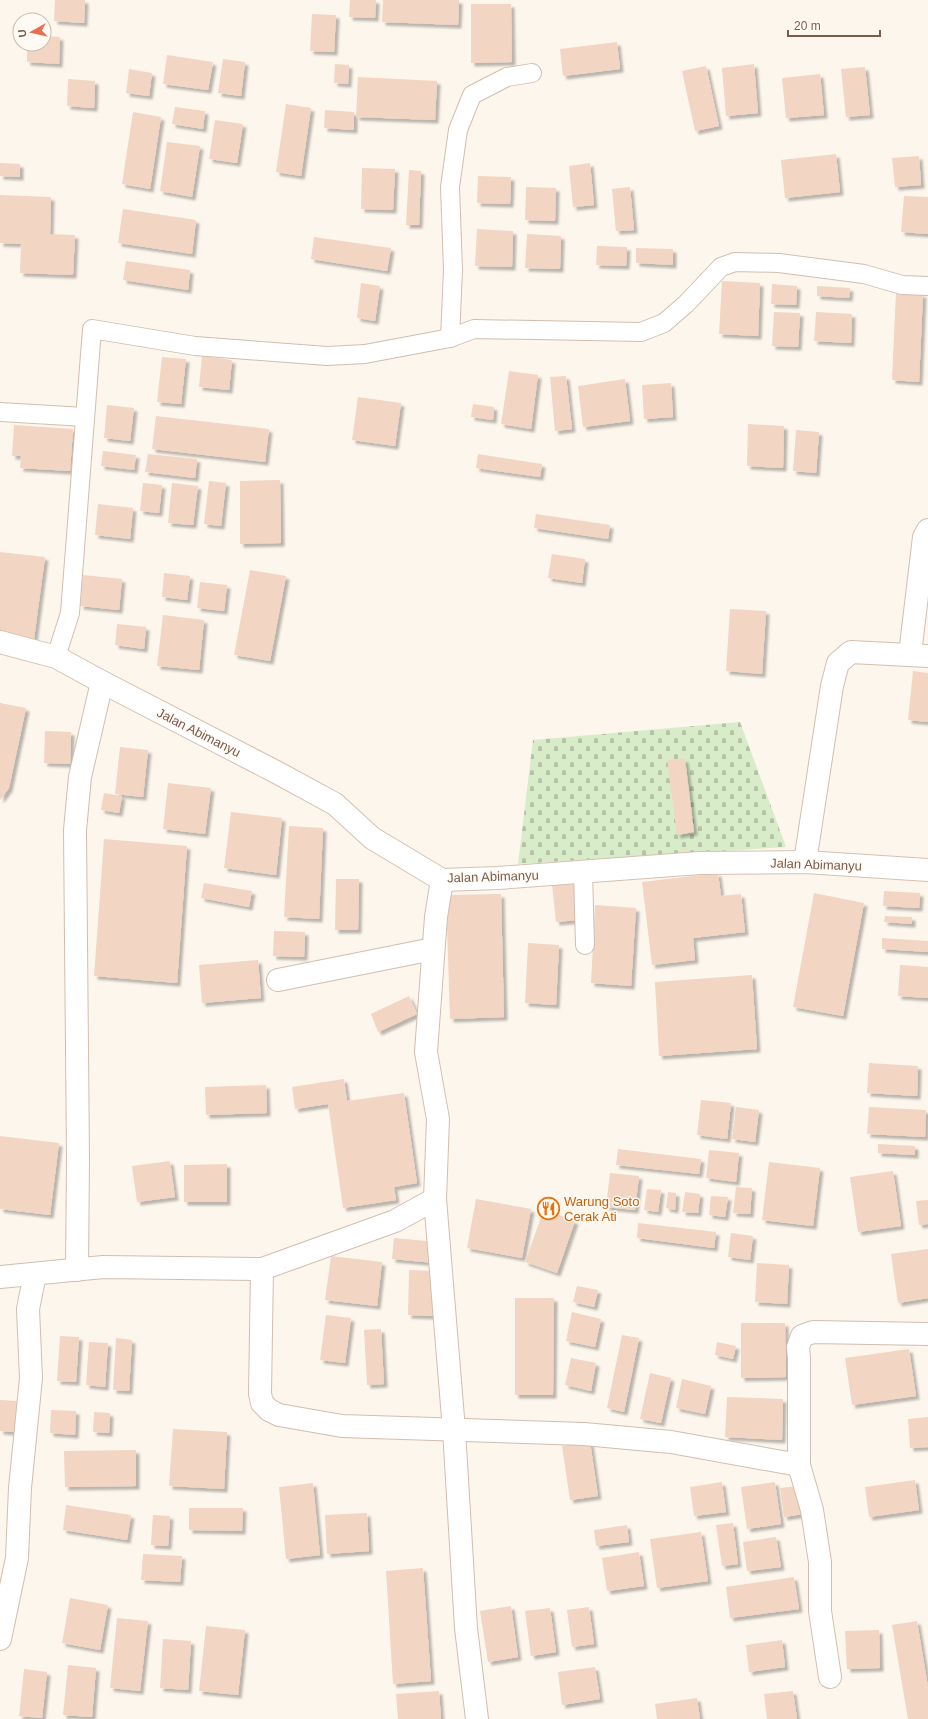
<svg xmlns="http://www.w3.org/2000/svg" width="928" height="1719" font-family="Helvetica,sans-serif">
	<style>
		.cemetery { fill: url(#cemetery-stones) }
		.building { fill: #f3d5c3; filter: url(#shadow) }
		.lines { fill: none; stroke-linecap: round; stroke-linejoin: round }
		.lane-casing { stroke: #d1beb0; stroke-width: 20 }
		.street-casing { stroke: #d1beb0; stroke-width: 24 }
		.secondary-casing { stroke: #d6c0b0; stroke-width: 24 }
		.lane { stroke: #fff; stroke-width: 18 }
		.street { stroke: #fff; stroke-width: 22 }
		.secondary { stroke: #fff; stroke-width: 22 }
		.labels { text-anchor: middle; stroke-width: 3; stroke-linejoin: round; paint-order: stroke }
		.street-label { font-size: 13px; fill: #7a5c4d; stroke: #fffaf3 }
		.food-label { font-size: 13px; fill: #c56008; stroke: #fffaf3; text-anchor: start }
	</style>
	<defs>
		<pattern id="cemetery-stones" width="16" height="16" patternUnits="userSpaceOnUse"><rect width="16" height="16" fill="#d8ecc9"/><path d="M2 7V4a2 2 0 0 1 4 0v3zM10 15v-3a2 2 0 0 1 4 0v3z" fill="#b4c2a5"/></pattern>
		<filter id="shadow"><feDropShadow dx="3.5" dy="3.5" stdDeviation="1" flood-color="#0004"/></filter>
	</defs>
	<rect width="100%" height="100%" fill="#fdf6ec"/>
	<!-- cemetery -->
	<path class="cemetery" d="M 740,722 L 786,847 L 518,864 L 533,740 Z"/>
	<!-- building -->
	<g class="building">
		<path d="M 55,0 L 85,0 L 84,23 L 54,21 Z"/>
		<path d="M 350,0 L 376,0 L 375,18 L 349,17 Z"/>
		<path d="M 383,0 L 459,0 L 458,25 L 382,22 Z"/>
		<path d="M 471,4 L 511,4 L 512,62 L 471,63 Z"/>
		<path d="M 312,14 L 336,15 L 334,52 L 310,51 Z"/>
		<path d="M 44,36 L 60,37 L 59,64 L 27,62 L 27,44 L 44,44 Z"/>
		<path d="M 617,42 L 620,69 L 563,76 L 560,49 Z"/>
		<path d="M 167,55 L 213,62 L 208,90 L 163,84 Z"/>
		<path d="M 223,59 L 245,62 L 241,96 L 218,93 Z"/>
		<path d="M 335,64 L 349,65 L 348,84 L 334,83 Z"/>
		<path d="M 754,64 L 758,113 L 726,116 L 722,68 Z"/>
		<path d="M 706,66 L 719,126 L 695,131 L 682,71 Z"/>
		<path d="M 865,67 L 870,115 L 846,117 L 841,69 Z"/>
		<path d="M 129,69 L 152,73 L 149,96 L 126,93 Z"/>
		<path d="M 820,74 L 824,115 L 786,118 L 782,78 Z"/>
		<path d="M 358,77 L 437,81 L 435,120 L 356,117 Z"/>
		<path d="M 68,79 L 95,81 L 94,108 L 67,106 Z"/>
		<path d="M 286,104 L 311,108 L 301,176 L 276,172 Z"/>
		<path d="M 175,107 L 205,111 L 203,129 L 172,124 Z"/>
		<path d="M 325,110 L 354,112 L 354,130 L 324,128 Z"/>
		<path d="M 133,112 L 161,117 L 150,189 L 122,184 Z"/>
		<path d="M 215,120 L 243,124 L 237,163 L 209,159 Z"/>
		<path d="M 167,142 L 200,146 L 192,197 L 160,191 Z"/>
		<path d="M 836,154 L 840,192 L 785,198 L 781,160 Z"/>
		<path d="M 919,156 L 921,185 L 895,187 L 892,158 Z"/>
		<path d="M 0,163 L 20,164 L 20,177 L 0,176 Z"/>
		<path d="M 590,163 L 594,205 L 573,207 L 569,166 Z"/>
		<path d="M 362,168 L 395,169 L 393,210 L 361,209 Z"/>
		<path d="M 409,170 L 421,171 L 419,225 L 406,225 Z"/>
		<path d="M 478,176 L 511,177 L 510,204 L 477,203 Z"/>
		<path d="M 526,187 L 556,188 L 555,221 L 525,220 Z"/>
		<path d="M 630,187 L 634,230 L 616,231 L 612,189 Z"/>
		<path d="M 0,195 L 51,197 L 50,234 L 75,235 L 73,275 L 20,273 L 21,244 L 0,243 Z"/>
		<path d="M 904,196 L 928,197 L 928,234 L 901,232 Z"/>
		<path d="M 123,209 L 196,220 L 192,254 L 118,243 Z"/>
		<path d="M 477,229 L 513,231 L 512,267 L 475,266 Z"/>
		<path d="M 527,234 L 561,236 L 560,269 L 525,268 Z"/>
		<path d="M 314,237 L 391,248 L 387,271 L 311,259 Z"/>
		<path d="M 597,246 L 627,247 L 626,266 L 596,265 Z"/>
		<path d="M 636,248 L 673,249 L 673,265 L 636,263 Z"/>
		<path d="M 126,261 L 190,270 L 188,290 L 123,280 Z"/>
		<path d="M 722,281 L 760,283 L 758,336 L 719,334 Z"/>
		<path d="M 361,283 L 380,286 L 375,321 L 357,318 Z"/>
		<path d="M 772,284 L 797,286 L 796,305 L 771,304 Z"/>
		<path d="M 817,286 L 850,288 L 849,298 L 817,296 Z"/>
		<path d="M 896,292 L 923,294 L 919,382 L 892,380 Z"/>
		<path d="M 774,312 L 800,313 L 798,347 L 772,346 Z"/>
		<path d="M 816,312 L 852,314 L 851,343 L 814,341 Z"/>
		<path d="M 202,356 L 232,360 L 229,390 L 199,387 Z"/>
		<path d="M 162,357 L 186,359 L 181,404 L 157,402 Z"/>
		<path d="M 509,371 L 538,375 L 531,429 L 501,424 Z"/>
		<path d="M 566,376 L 572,429 L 555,431 L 550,377 Z"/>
		<path d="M 625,379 L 630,421 L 583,427 L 578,386 Z"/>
		<path d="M 671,383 L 673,417 L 644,419 L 642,385 Z"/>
		<path d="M 358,397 L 401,403 L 395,446 L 352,440 Z"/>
		<path d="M 473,404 L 494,407 L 493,420 L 471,417 Z"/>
		<path d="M 107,405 L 134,408 L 130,441 L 104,438 Z"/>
		<path d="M 156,416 L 269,429 L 265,462 L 152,449 Z"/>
		<path d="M 748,424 L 784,426 L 783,468 L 747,466 Z"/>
		<path d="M 14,425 L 73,429 L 70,471 L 20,468 L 21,456 L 12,456 Z"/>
		<path d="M 796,430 L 819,432 L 816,473 L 793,471 Z"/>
		<path d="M 103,451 L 136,455 L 134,470 L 101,466 Z"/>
		<path d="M 148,454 L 197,459 L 195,478 L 145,472 Z"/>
		<path d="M 478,454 L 542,464 L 540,477 L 476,468 Z"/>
		<path d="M 280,480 L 281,543 L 240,544 L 240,481 Z"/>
		<path d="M 209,481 L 226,483 L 221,526 L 204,524 Z"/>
		<path d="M 143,483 L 162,485 L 159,513 L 140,511 Z"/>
		<path d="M 172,483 L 198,486 L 193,525 L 168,523 Z"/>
		<path d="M 98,504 L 133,508 L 130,539 L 95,535 Z"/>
		<path d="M 536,514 L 610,525 L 608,539 L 534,528 Z"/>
		<path d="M 0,552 L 45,557 L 34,639 L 0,634 Z"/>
		<path d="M 552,554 L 585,559 L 582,583 L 548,578 Z"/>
		<path d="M 250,570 L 286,576 L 270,661 L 234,655 Z"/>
		<path d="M 164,573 L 190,576 L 187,600 L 162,597 Z"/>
		<path d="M 83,575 L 122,579 L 119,610 L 80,606 Z"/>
		<path d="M 200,582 L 227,585 L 224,611 L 197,608 Z"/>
		<path d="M 730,609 L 766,611 L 762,674 L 726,671 Z"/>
		<path d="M 163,615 L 204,620 L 199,670 L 157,666 Z"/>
		<path d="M 117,624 L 146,627 L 144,649 L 115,645 Z"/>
		<path d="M 913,671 L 928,673 L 928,722 L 908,720 Z"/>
		<path d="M 0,703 L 26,708 L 9,788 L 0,800 Z"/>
		<path d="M 45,731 L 71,732 L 70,764 L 44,763 Z"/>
		<path d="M 120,747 L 148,750 L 143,797 L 115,794 Z"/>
		<path d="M 685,759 L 694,832 L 677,835 L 667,760 Z"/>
		<path d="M 168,783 L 211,788 L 205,834 L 163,829 Z"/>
		<path d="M 104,793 L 122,796 L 119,813 L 101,810 Z"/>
		<path d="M 231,812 L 282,818 L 276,875 L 224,868 Z"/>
		<path d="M 289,826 L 323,828 L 319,919 L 284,917 Z"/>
		<path d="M 104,839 L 187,846 L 177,983 L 94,976 Z"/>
		<path d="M 718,873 L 721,896 L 741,894 L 745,932 L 693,938 L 695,960 L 652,965 L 642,882 Z"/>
		<path d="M 336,879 L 359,879 L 358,930 L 335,930 Z"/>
		<path d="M 573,882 L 577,920 L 556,922 L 552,884 Z"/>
		<path d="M 204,883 L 252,891 L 249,907 L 201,898 Z"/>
		<path d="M 884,891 L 920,893 L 919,908 L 883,906 Z"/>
		<path d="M 814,893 L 864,903 L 843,1016 L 793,1007 Z"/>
		<path d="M 501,894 L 504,1017 L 450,1019 L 446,895 Z"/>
		<path d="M 595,905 L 636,908 L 631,986 L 591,983 Z"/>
		<path d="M 885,916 L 912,917 L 912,924 L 884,922 Z"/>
		<path d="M 274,931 L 305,932 L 304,957 L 273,956 Z"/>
		<path d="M 882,938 L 928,941 L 928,952 L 882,949 Z"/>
		<path d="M 528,943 L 559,945 L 556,1005 L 525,1003 Z"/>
		<path d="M 258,960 L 261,998 L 202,1003 L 199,965 Z"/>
		<path d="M 900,965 L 928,967 L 928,998 L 898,996 Z"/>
		<path d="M 752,975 L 757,1049 L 659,1056 L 655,982 Z"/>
		<path d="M 409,996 L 417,1014 L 378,1032 L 371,1014 Z"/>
		<path d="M 869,1063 L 918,1066 L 917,1096 L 867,1093 Z"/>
		<path d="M 344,1079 L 347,1101 L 404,1093 L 417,1183 L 394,1187 L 396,1200 L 343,1208 L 328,1104 L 295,1109 L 292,1087 Z"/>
		<path d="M 266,1085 L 267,1113 L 206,1115 L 205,1087 Z"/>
		<path d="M 701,1100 L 731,1103 L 727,1139 L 697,1135 Z"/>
		<path d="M 736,1107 L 759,1110 L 755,1142 L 732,1139 Z"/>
		<path d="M 869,1107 L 926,1110 L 925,1137 L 867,1134 Z"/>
		<path d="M 0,1136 L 59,1143 L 50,1215 L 0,1209 Z"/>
		<path d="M 878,1144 L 915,1146 L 915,1155 L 878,1153 Z"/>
		<path d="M 618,1149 L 701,1159 L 699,1174 L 616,1165 Z"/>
		<path d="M 709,1150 L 739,1153 L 736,1182 L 706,1178 Z"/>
		<path d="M 170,1161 L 175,1197 L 137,1202 L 132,1166 Z"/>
		<path d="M 769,1162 L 820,1168 L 813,1226 L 762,1220 Z"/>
		<path d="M 227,1164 L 227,1202 L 184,1202 L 184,1165 Z"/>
		<path d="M 893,1171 L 901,1226 L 858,1232 L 850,1177 Z"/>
		<path d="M 610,1173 L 639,1176 L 635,1210 L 606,1207 Z"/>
		<path d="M 736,1187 L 752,1188 L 750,1214 L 733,1213 Z"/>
		<path d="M 647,1189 L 661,1190 L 658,1212 L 644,1210 Z"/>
		<path d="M 668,1192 L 676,1193 L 675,1210 L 666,1208 Z"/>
		<path d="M 685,1192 L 700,1194 L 698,1213 L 682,1212 Z"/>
		<path d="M 711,1196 L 728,1197 L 725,1217 L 709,1215 Z"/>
		<path d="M 476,1199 L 531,1209 L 522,1258 L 467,1248 Z"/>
		<path d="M 928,1200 L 928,1224 L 919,1225 L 916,1201 Z"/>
		<path d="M 544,1209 L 575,1221 L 557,1273 L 525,1262 Z"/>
		<path d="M 638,1223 L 716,1232 L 714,1248 L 637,1238 Z"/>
		<path d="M 731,1233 L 753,1236 L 750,1260 L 728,1257 Z"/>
		<path d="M 394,1238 L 437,1242 L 435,1263 L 392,1259 Z"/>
		<path d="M 928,1249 L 928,1298 L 898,1303 L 891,1254 Z"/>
		<path d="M 331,1256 L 382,1262 L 377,1306 L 325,1300 Z"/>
		<path d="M 757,1263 L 789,1265 L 787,1304 L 755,1302 Z"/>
		<path d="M 409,1270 L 437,1271 L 435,1316 L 408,1315 Z"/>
		<path d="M 577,1286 L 598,1290 L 594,1307 L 573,1302 Z"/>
		<path d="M 515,1298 L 554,1298 L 553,1395 L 515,1395 Z"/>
		<path d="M 572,1312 L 601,1319 L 595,1347 L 566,1341 Z"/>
		<path d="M 326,1315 L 351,1318 L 345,1363 L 320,1360 Z"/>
		<path d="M 741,1323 L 785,1323 L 786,1377 L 741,1378 Z"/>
		<path d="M 381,1329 L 384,1384 L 367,1385 L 364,1330 Z"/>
		<path d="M 622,1335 L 639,1338 L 624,1412 L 607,1408 Z"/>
		<path d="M 60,1336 L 79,1337 L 76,1382 L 57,1381 Z"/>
		<path d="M 116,1338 L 132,1340 L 129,1391 L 113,1390 Z"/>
		<path d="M 89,1342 L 108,1343 L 105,1387 L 86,1385 Z"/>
		<path d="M 717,1342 L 736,1346 L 733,1359 L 715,1355 Z"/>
		<path d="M 909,1349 L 916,1396 L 852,1405 L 845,1358 Z"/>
		<path d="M 571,1358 L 596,1363 L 591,1391 L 565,1385 Z"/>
		<path d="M 650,1373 L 671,1378 L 661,1423 L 640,1419 Z"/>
		<path d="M 682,1379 L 711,1386 L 705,1414 L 676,1408 Z"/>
		<path d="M 727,1397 L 783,1399 L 782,1440 L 725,1437 Z"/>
		<path d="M 0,1400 L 17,1401 L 14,1432 L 0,1431 Z"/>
		<path d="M 51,1410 L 76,1411 L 75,1435 L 50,1433 Z"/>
		<path d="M 94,1412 L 110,1413 L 109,1433 L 93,1432 Z"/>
		<path d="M 928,1417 L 928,1447 L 910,1448 L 908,1419 Z"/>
		<path d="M 173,1429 L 227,1432 L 224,1489 L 169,1486 Z"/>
		<path d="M 590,1442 L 598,1496 L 570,1500 L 562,1446 Z"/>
		<path d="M 136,1450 L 136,1486 L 65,1487 L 64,1451 Z"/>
		<path d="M 915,1480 L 919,1510 L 869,1517 L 865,1487 Z"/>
		<path d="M 722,1482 L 726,1512 L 694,1516 L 690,1487 Z"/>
		<path d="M 775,1482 L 781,1524 L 747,1529 L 741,1487 Z"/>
		<path d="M 313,1483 L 320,1555 L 286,1559 L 279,1487 Z"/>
		<path d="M 799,1486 L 803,1514 L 784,1517 L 780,1488 Z"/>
		<path d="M 66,1505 L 131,1515 L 127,1540 L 63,1530 Z"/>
		<path d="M 189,1508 L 243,1508 L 242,1531 L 189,1530 Z"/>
		<path d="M 367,1513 L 369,1551 L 327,1554 L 325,1515 Z"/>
		<path d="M 153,1515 L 170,1516 L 168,1546 L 151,1545 Z"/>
		<path d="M 733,1523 L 738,1564 L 722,1566 L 716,1525 Z"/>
		<path d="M 627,1525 L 629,1542 L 596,1546 L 594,1530 Z"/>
		<path d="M 701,1532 L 708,1581 L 657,1588 L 650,1539 Z"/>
		<path d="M 776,1537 L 781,1567 L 747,1571 L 743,1542 Z"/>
		<path d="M 639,1552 L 644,1586 L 607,1591 L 602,1558 Z"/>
		<path d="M 143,1554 L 182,1556 L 180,1582 L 141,1580 Z"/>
		<path d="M 423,1568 L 431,1681 L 393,1684 L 386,1571 Z"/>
		<path d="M 794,1577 L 799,1609 L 730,1618 L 726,1587 Z"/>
		<path d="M 70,1598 L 108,1605 L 100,1650 L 62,1643 Z"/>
		<path d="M 511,1606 L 518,1657 L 488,1662 L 480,1611 Z"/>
		<path d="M 589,1607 L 594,1644 L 572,1647 L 567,1610 Z"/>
		<path d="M 550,1608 L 556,1652 L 531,1656 L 525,1611 Z"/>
		<path d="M 117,1618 L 148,1621 L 140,1691 L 110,1688 Z"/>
		<path d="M 917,1621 L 928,1687 L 928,1719 L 908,1719 L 892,1625 Z"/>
		<path d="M 206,1626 L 245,1630 L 238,1695 L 199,1691 Z"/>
		<path d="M 879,1630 L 880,1668 L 847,1669 L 845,1631 Z"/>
		<path d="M 163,1639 L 191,1641 L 188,1690 L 160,1688 Z"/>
		<path d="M 782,1640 L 785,1667 L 749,1672 L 746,1645 Z"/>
		<path d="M 68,1665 L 96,1668 L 92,1717 L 63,1715 Z"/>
		<path d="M 595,1667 L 600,1699 L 562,1705 L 558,1672 Z"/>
		<path d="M 24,1669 L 47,1672 L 42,1718 L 19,1716 Z"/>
		<path d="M 439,1691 L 441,1719 L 398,1719 L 396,1694 Z"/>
		<path d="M 793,1691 L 797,1719 L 767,1719 L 764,1694 Z"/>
		<path d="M 697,1698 L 700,1719 L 657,1719 L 655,1704 Z"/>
	</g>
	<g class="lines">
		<defs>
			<g id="lane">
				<path d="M 450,338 L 453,270 L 450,187 L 458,130 L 472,95 L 507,77 L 532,73"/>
				<path d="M 0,412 L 85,417"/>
				<path d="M 56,657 L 70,613 L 92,329 L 195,346 L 327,356 L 365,354 L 450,338 L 474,329 L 641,332 L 664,323 L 686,304 L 721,267 L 735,262 L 779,263 L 864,274 L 902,285 L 928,286"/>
				<path d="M 583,872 L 585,945"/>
			</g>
			<g id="street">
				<path d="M 910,654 L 924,537 L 928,530"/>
				<path d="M 805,862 L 832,686 L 838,663 L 851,652 L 928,656"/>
				<path d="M 442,880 L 436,917 L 426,1052 L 438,1119 L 435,1199 L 454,1430 L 466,1628 L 477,1719"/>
				<path d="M 278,980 L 433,949"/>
				<path d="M 262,1269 L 260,1394 L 262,1403 L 269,1410 L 279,1415 L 342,1426 L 584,1434 L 671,1442 L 799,1465"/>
				<path d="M 77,1270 L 78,1159 L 75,830 L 80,777 L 102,682"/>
				<path d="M 0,1277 L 103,1267 L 262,1269 L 395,1221 L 435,1199"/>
				<path d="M 0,1639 L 17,1558 L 20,1488 L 31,1378 L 28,1309 L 35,1274"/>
				<path d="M 830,1677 L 820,1611 L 820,1562 L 812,1510 L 799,1465 L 799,1359 L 798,1347 L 802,1336 L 813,1332 L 928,1334"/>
			</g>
			<path id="secondary" d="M 0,642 L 56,657 L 102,682 L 278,773 L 335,804 L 372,838 L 442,880 L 498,878 L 700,863 L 805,862 L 928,870"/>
		</defs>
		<!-- lane casing -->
		<use href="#lane" class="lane-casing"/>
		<!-- street casing -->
		<use href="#street" class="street-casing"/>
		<!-- secondary casing -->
		<use href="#secondary" class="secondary-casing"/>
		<!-- lane -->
		<use href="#lane" class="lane"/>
		<!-- street -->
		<use href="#street" class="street"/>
		<!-- secondary -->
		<use href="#secondary" class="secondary"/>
	</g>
	<!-- icons -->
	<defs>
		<symbol id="restaurant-ring" viewBox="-11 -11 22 22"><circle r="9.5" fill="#fffaf3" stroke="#e8710a" stroke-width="1.5"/><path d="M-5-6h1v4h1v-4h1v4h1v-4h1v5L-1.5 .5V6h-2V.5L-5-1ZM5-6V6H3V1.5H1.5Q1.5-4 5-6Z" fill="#e8710a"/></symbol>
	</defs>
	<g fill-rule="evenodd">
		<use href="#restaurant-ring" x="536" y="1196" width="25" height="25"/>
	</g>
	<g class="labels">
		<!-- street labels -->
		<g class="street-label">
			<text transform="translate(199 732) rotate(27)" y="5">Jalan Abimanyu</text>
			<text transform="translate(816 864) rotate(2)" y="5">Jalan Abimanyu</text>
			<text transform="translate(493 876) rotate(-2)" y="5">Jalan Abimanyu</text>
		</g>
		<!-- food labels -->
		<g class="food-label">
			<text x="564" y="1206">Warung Soto<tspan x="564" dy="15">Cerak Ati</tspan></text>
		</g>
	</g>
	<!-- north arrow -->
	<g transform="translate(32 32) rotate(262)"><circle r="19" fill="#fffaf3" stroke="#cabbb1"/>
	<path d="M0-3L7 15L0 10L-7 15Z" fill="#e76f51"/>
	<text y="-6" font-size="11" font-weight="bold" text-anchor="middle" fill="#7a5c4d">U</text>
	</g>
	<!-- scale -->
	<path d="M788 30v6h92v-6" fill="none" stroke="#7a5c4d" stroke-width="2"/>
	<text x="794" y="30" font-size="12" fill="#7a5c4d" stroke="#fffaf3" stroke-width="3" paint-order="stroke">20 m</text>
</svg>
